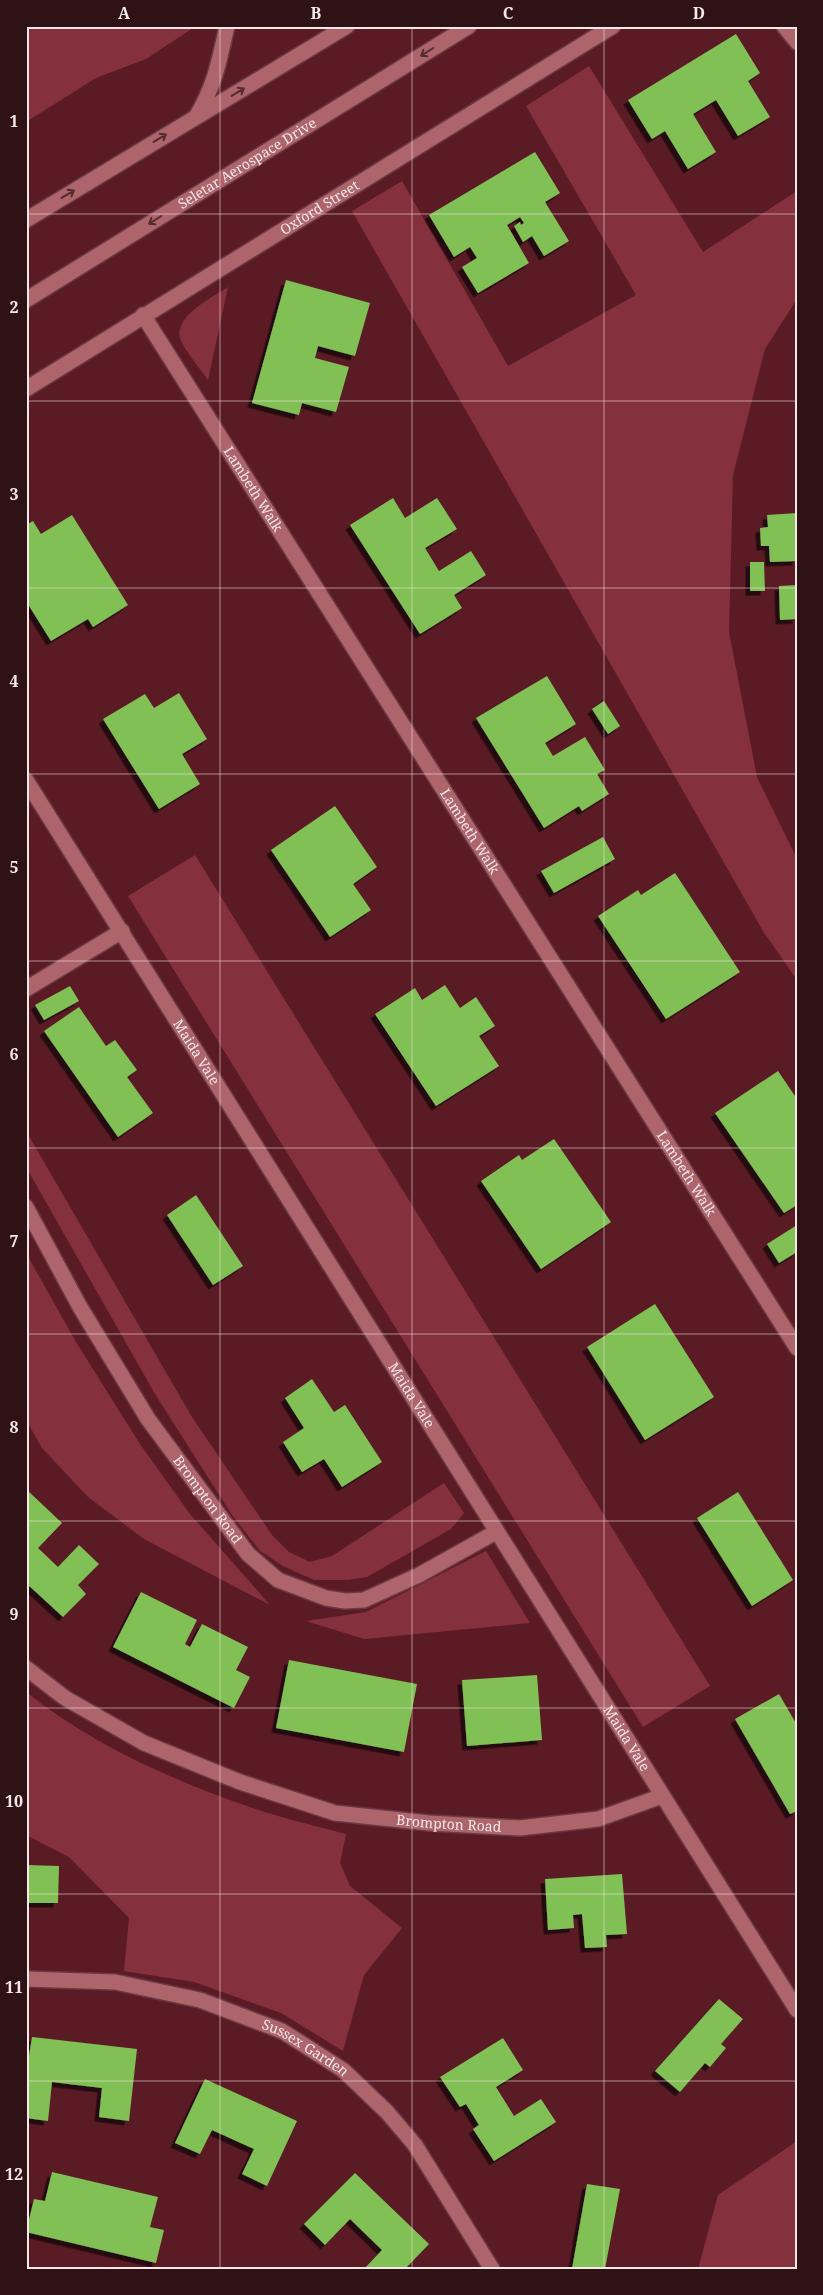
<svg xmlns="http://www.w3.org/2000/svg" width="823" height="2295" font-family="'Noto Serif',serif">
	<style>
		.green { fill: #84313d }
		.building { fill: #80c055; filter: url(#shadow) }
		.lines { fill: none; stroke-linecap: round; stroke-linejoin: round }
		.street-casing { stroke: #6a3843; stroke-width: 18 }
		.secondary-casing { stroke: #6a3843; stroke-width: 18 }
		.street { stroke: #ad656b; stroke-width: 15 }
		.secondary { stroke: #ad656b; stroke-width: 15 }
		.oneway { stroke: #542b2f }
		.grid { fill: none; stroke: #f9e8e9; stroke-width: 1; stroke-opacity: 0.55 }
		.labels { text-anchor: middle; stroke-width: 5; stroke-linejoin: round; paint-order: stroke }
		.street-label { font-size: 14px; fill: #f9e8e9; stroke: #2e1215 }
		.neatline { fill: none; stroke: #f9e8e9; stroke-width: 2 }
		.grid-label { font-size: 16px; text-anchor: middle; font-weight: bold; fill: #f9e8e9 }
	</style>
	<defs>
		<filter id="shadow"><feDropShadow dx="-4.5" dy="4.5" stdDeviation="0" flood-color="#0009"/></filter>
	</defs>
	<rect width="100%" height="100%" fill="#5b1b25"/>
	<!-- green -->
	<g class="green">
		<path d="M 26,26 L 196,26 L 146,59 L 96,78 L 26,122 Z"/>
		<path d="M 589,66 L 703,252 L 797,191 L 797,299 L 765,349 L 733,475 L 729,632 L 757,777 L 797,859 L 797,980 L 763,931 L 352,211 L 402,181 L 508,366 L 636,295 L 526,106 Z"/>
		<path d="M 228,287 L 208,380 C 201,370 183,348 180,338 C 174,316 213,297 228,287 Z"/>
		<path d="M 195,855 L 710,1686 L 643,1727 L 128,896 Z"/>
		<path d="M 26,1131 L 192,1417 L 272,1535 L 289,1552 L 310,1562 L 332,1556 L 444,1483 L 464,1513 L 451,1529 L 367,1577 L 348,1580 L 314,1580 L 283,1566 L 260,1551 L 232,1515 L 155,1394 L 26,1167 Z"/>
		<path d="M 26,1253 L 76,1342 L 140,1444 L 190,1514 L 270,1605 L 144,1539 L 88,1497 L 42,1448 L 26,1420 Z"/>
		<path d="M 486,1551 L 530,1623 L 364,1639 L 306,1621 L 366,1612 Z"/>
		<path d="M 26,1692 C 90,1743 167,1778 244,1805 C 277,1817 312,1825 346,1834 L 340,1863 L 350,1886 L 402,1928 L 364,1975 L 343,2051 L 281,2013 L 194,1982 L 124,1971 L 129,1918 L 69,1857 L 26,1835 Z"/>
		<path d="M 797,2141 L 797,2269 L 698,2269 L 718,2195 Z"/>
	</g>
	<!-- building -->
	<g class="building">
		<path d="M 736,34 L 760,73 L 748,81 L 770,117 L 738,136 L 716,100 L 693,114 L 716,152 L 688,169 L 665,131 L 652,139 L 628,100 Z"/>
		<path d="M 535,152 L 560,193 L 545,202 L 569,241 L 544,256 L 532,236 L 523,242 L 514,226 L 520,222 L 521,225 L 524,223 L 520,217 L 507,225 L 529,263 L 478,293 L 462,267 L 477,258 L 470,247 L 454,257 L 429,215 Z"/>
		<path d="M 286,280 L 370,303 L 355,356 L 318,346 L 315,358 L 349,367 L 336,412 L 302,403 L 299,415 L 252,403 Z"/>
		<path d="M 393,498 L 405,518 L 437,498 L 457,529 L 425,548 L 439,571 L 471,551 L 486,575 L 454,595 L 462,608 L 420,634 L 350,525 Z"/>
		<path d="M 797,513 L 797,561 L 770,562 L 769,546 L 761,546 L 760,528 L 768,527 L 767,515 Z"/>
		<path d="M 72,515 L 128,605 L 93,627 L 88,619 L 51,641 L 26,601 L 26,525 L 33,521 L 41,534 Z"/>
		<path d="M 750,562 L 764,562 L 765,591 L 750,591 Z"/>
		<path d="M 797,585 L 797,619 L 780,620 L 779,586 Z"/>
		<path d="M 547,676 L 576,724 L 545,743 L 553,756 L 585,737 L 605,770 L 597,774 L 609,794 L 582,811 L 579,806 L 544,828 L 476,718 Z"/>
		<path d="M 179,693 L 207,739 L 182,754 L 200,784 L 159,809 L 103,719 L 145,694 L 154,708 Z"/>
		<path d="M 604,701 L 620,726 L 608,734 L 592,709 Z"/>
		<path d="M 335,806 L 377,867 L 353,884 L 371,910 L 330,937 L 271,850 Z"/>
		<path d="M 603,837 L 615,859 L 554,893 L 541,871 Z"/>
		<path d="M 675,873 L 740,972 L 666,1019 L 598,916 L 638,890 L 641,895 Z"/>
		<path d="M 445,985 L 460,1008 L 476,997 L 495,1026 L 479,1036 L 499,1066 L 436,1106 L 375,1014 L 415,988 L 422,1000 Z"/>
		<path d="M 70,986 L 79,1001 L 44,1020 L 35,1005 Z"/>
		<path d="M 79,1007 L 106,1046 L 115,1040 L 137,1070 L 127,1077 L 153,1113 L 118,1137 L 44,1031 Z"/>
		<path d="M 778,1071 L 797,1099 L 797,1205 L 784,1213 L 715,1113 Z"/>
		<path d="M 554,1139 L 611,1222 L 541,1269 L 481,1181 L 519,1155 L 522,1160 Z"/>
		<path d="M 196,1195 L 243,1266 L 213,1285 L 167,1215 Z"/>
		<path d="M 797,1225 L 797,1252 L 779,1263 L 767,1244 Z"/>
		<path d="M 655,1304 L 714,1397 L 645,1440 L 587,1347 Z"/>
		<path d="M 312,1379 L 334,1412 L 345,1405 L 382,1462 L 342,1487 L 324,1459 L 302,1472 L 283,1442 L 304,1428 L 285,1398 Z"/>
		<path d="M 26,1489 L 62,1523 L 38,1548 L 58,1567 L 79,1545 L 99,1564 L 78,1585 L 86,1594 L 63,1617 L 26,1583 Z"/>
		<path d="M 738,1492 L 793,1580 L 752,1606 L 697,1518 Z"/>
		<path d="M 141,1592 L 197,1620 L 185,1644 L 190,1647 L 202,1624 L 248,1647 L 236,1670 L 250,1677 L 234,1708 L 113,1647 Z"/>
		<path d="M 289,1660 L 417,1684 L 404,1752 L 276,1728 Z"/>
		<path d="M 537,1675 L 542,1740 L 467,1746 L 462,1680 Z"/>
		<path d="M 779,1694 L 797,1725 L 797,1811 L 790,1814 L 735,1719 Z"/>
		<path d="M 26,1865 L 59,1866 L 58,1903 L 26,1903 Z"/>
		<path d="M 622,1874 L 627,1934 L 606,1935 L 607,1947 L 585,1948 L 582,1914 L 573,1915 L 574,1928 L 548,1930 L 545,1879 Z"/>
		<path d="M 719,1999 L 743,2019 L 721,2044 L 726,2048 L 710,2067 L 705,2063 L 680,2092 L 655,2071 Z"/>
		<path d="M 32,2037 L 137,2049 L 129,2121 L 99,2117 L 102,2088 L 52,2082 L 48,2121 L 26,2118 L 26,2075 Z"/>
		<path d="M 503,2038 L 523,2070 L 496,2087 L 514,2116 L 541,2099 L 556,2122 L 494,2161 L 473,2129 L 479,2125 L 466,2104 L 460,2107 L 440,2077 Z"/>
		<path d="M 205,2079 L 297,2121 L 267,2186 L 242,2174 L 254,2149 L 212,2130 L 200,2154 L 175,2143 Z"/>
		<path d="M 52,2172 L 158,2197 L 150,2227 L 164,2230 L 156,2263 L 26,2232 L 34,2199 L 45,2201 Z"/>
		<path d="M 355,2173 L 429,2244 L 405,2269 L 364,2269 L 382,2250 L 350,2219 L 325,2245 L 304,2224 Z"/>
		<path d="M 587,2184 L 620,2189 L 605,2269 L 572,2269 Z"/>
	</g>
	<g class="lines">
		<defs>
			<g id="street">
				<path d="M 784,26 L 797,42"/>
				<path d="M 196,117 C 215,85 219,62 227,26"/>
				<path id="s1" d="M 143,315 L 797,1348"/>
				<path id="s2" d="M 26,389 L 613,26"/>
				<path id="s3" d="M 26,780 L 797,2010"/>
				<path d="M 26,989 L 122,931"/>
				<path id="s4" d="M 26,1207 L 80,1307 L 148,1419 L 248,1554 L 278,1580 L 326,1598 L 345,1601 L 364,1600 L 419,1575 L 496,1532"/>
				<path id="s5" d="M 26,1668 L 65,1698 L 144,1743 L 240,1782 L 335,1813 L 429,1823 L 520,1828 L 598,1819 L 662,1796"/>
				<path id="s6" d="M 26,1979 L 115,1982 L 200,2000 L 282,2031 L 343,2070 L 387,2112 L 415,2145 L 492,2269"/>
			</g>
			<g id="secondary">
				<path d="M 26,220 L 347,26"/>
				<path id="s7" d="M 26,300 L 469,26"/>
			</g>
		</defs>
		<!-- street casing -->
		<use href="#street" class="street-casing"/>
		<!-- secondary casing -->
		<use href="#secondary" class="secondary-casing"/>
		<!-- street -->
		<use href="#street" class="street"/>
		<!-- secondary -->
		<use href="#secondary" class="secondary"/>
	</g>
	<!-- one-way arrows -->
	<defs><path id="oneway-shaft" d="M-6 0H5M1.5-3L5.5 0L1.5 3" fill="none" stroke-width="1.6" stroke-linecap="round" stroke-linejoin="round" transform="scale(1.25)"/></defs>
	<g class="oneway">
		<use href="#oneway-shaft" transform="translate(427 52) rotate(148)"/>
		<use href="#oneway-shaft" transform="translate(238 92) rotate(-31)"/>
		<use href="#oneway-shaft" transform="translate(160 138) rotate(-31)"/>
		<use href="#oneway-shaft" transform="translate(68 194) rotate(-31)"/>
		<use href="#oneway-shaft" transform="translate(155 220) rotate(148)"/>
	</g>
	<!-- grid -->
	<path class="grid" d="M 220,26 L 220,2269M 412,26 L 412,2269M 604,26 L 604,2269M 26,214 L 797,214M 26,401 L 797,401M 26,588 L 797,588M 26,774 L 797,774M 26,961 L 797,961M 26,1148 L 797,1148M 26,1334 L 797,1334M 26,1521 L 797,1521M 26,1708 L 797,1708M 26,1894 L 797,1894M 26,2081 L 797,2081"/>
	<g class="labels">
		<!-- street labels -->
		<g class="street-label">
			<text dy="5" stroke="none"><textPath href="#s7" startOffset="260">Seletar Aerospace Drive</textPath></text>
			<text dy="5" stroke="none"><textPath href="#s2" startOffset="345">Oxford Street</textPath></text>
			<text dy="5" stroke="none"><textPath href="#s1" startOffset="206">Lambeth Walk</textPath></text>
			<text dy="5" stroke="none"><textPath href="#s1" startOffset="611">Lambeth Walk</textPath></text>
			<text dy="5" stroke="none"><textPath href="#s3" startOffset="321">Maida Vale</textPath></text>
			<text dy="5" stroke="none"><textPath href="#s1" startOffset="1016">Lambeth Walk</textPath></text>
			<text dy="5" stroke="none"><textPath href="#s3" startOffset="726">Maida Vale</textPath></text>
			<text dy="5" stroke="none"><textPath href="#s4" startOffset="345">Brompton Road</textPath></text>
			<text dy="5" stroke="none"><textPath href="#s3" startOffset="1131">Maida Vale</textPath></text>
			<text dy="5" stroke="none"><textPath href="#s5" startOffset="458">Brompton Road</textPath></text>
			<text dy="5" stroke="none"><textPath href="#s6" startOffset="292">Sussex Garden</textPath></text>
		</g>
	</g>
	<!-- border -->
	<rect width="823" height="2295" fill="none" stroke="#2e1215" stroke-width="55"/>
	<rect x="28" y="28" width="768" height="2240" class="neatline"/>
	<g class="grid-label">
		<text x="124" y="19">A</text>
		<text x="316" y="19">B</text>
		<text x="508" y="19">C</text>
		<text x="699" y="19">D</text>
		<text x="14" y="127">1</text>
		<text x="14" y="313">2</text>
		<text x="14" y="500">3</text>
		<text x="14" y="687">4</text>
		<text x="14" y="873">5</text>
		<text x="14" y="1060">6</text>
		<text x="14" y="1247">7</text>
		<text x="14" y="1433">8</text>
		<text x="14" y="1620">9</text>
		<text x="14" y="1807">10</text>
		<text x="14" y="1993">11</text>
		<text x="14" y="2180">12</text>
	</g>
</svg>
